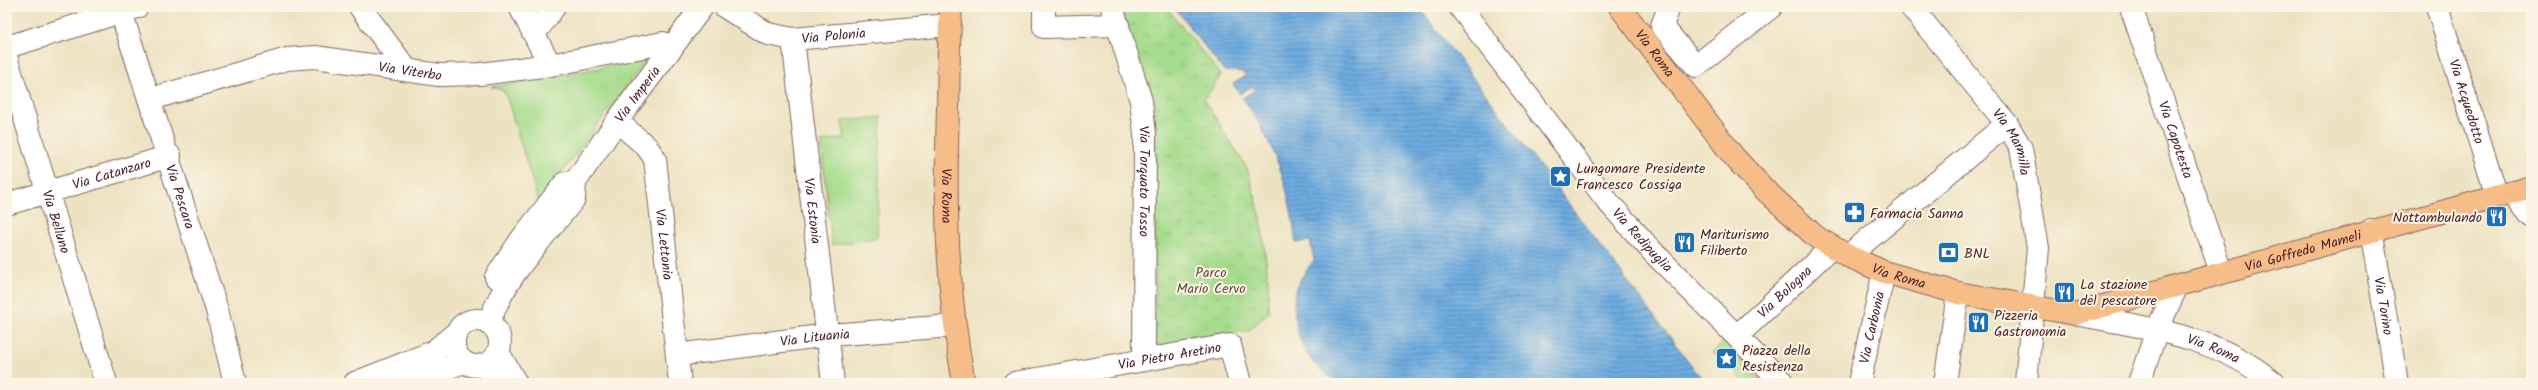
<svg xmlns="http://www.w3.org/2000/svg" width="2538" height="390" font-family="Kalam,sans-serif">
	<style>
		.green { fill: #a6dc8d; stroke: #787e5c }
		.park { fill: url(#park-tufts); stroke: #787e5c }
		.water { fill: url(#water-rules); stroke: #5c6686 }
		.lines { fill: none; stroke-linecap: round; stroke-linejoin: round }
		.minor-casing { stroke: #836460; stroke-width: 24 }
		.major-casing { stroke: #836460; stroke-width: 24 }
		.minor { stroke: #fff; stroke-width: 22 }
		.major { stroke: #f7bd88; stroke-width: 22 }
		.labels { text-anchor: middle; stroke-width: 4; stroke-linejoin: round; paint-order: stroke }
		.street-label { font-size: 14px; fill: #4a1f2b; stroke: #fcf5e5 }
		.poi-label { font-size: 14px; fill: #4a1f2b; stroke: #fcf5e5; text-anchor: start }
		.park-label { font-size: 14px; fill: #614e44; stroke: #fcf5e5 }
	</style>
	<defs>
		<pattern id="park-tufts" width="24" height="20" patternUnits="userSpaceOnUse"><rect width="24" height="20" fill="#a6dc8d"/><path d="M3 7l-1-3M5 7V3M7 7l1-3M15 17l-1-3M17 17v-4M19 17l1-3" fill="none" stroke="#90bc7a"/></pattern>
		<pattern id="water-rules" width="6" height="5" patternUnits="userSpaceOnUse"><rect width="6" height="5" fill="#6dace0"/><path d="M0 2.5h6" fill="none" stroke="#5c8bb6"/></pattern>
	</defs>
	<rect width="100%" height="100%" fill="#fcf5e5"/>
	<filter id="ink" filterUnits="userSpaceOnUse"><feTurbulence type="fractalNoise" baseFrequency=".025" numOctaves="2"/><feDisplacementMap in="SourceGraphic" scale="8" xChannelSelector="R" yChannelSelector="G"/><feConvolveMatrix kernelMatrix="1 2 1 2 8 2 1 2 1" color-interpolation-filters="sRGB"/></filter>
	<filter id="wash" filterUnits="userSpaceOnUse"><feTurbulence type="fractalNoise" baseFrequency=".012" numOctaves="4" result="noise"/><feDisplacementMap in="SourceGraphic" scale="16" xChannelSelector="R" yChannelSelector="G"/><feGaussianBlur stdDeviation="0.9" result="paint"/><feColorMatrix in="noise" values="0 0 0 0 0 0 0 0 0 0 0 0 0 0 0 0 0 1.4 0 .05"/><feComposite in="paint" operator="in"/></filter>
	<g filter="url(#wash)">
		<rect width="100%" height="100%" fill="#ede3c3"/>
		<!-- green -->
		<g class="green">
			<path d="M 646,60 L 539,203 L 506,95 L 502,90 L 491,87 Z"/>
			<path d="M 881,117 L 877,238 L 832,245 L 821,142 L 845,138 L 842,121 Z"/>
			<path d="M 1724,342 L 1764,383 L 1744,383 L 1729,363 L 1712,353 Z"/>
		</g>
		<!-- park -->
		<path class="park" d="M 1119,7 L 1166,7 L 1221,75 L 1204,100 L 1247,168 L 1261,218 L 1268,280 L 1268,313 L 1248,331 L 1155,348 L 1155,106 Z"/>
		<!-- water -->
		<path class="water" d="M 1174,7 L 1419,7 L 1705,383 L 1339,383 C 1312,367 1297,346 1295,314 C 1294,305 1293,293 1297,286 C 1301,277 1308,268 1314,260 L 1310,241 L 1296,243 C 1288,181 1277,150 1243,98 L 1255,90 L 1252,86 L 1240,94 L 1233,84 L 1246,76 L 1244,72 L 1224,71 Z"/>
	</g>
	<g filter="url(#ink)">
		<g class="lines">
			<defs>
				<g id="minor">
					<path d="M 360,7 L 407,70"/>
					<path d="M 520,7 L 550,65"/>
					<path id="s1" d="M 725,7 L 768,34 L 793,39 L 949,25"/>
					<path d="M 1044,7 L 1044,27 L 1118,25"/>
					<path id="s2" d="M 1112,7 L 1141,101 L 1145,134 L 1144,360"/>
					<path id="s3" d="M 1460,7 L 1609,203 L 1652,251 L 1783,383"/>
					<path d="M 1669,7 L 1662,26 L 1696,66 L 1771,7"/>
					<path id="s4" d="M 1911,7 L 2007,124 L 2021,148 L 2038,248 L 2026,383"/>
					<path id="s5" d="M 2131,7 L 2221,272"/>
					<path id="s6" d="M 2437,7 L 2497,196"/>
					<path id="s7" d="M 121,12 L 217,310 L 235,383"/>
					<path d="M 533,31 L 541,25 L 554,7"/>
					<path id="s8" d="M 793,39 L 833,383"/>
					<path d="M 7,47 L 137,7"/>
					<path id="s9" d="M 7,60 L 106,383"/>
					<path id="s10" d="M 151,99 L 287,59 L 315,57 L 439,75 L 480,74 L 550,65 L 663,43 L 671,49"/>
					<path id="s11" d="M 617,121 L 647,147 L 655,159 L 680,383"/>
					<path d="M 2512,192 L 2531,216"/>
					<path id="s12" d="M 7,204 L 170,156"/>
					<path id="s13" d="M 2371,230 L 2397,383"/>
					<path d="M 1848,256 L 2007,124"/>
					<path d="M 496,277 L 523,237 L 565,183 L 575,182"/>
					<path id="s14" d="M 2075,314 C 2146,328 2217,335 2274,383"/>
					<circle cx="477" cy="343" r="23"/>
					<path id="s15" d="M 489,324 C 503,277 544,238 574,199 L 575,182 L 617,121 L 702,7"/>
					<path id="s16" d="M 1737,336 L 1832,247"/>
					<path d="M 498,352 L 516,383"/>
					<path id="s17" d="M 677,355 L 828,335 L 953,326"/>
					<path d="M 483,365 L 495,376 L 498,383"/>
					<path d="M 355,383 L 433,352 L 456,333"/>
					<path d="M 402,383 L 464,362"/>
					<path id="s18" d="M 1014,383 L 1230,345 L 1240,383"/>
					<path id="s19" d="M 1859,383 L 1884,272"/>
					<path d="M 1945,383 L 1958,293"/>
					<path d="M 2139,383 L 2157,330 L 2177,286"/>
				</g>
				<g id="major">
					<path id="s20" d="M 951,7 C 948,40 949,74 948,107 C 945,204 946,288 964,383"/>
					<path id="s21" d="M 1620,7 L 1734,157 L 1765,190 L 1816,237 L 1848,256 L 1884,272 L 1958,293 L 2075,314 L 2531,187"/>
				</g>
			</defs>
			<!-- minor casing -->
			<use href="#minor" class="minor-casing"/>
			<!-- major casing -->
			<use href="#major" class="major-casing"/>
			<!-- minor -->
			<use href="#minor" class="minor"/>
			<!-- major -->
			<use href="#major" class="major"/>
		</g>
	</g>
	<!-- icons -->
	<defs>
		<symbol id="sight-square" viewBox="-11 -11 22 22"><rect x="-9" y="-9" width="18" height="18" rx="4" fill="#1f6fb2" stroke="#fcf5e5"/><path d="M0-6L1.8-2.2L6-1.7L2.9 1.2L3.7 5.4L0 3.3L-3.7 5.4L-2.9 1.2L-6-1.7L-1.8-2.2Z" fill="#fff"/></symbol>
		<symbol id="pharmacy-square" viewBox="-11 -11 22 22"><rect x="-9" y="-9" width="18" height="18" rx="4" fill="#1f6fb2" stroke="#fcf5e5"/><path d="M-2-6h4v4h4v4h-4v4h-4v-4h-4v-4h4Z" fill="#fff"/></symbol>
		<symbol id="restaurant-square" viewBox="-11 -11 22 22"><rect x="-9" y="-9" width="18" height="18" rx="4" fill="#1f6fb2" stroke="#fcf5e5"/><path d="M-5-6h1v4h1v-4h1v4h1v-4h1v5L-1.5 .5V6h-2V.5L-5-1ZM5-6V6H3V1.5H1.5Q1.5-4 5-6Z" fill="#fff"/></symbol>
		<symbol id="bank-square" viewBox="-11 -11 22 22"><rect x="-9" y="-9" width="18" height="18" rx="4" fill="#1f6fb2" stroke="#fcf5e5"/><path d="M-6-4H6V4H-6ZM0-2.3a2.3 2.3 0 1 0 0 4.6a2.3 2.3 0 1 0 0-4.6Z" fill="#fff"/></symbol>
	</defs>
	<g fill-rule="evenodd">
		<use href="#sight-square" x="1548" y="164" width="25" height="25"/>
		<use href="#pharmacy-square" x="1842" y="200" width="25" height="25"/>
		<use href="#restaurant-square" x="2484" y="204" width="25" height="25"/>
		<use href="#restaurant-square" x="1672" y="230" width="25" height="25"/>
		<use href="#bank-square" x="1936" y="240" width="25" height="25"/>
		<use href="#restaurant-square" x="2052" y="280" width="25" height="25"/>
		<use href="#restaurant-square" x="1966" y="310" width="25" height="25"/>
		<use href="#sight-square" x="1714" y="346" width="25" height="25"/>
	</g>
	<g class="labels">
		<!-- street labels -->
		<g class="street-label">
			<text dy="5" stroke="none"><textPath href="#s1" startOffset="117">Via Polonia</textPath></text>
			<text dy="5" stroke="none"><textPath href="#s21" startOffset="58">Via Roma</textPath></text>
			<text dy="5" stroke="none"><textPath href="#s10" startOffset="266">Via Viterbo</textPath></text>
			<text dy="5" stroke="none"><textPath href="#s15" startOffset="277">Via Imperia</textPath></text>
			<text dy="5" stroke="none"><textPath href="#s6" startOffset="99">Via Acquedotto</textPath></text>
			<text dy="5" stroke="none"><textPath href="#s5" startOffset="140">Via Capotesta</textPath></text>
			<text dy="5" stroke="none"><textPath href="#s4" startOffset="170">Via Marmilla</textPath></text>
			<text dy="5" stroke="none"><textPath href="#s12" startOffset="109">Via Catanzaro</textPath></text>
			<text dy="5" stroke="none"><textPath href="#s2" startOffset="179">Via Torquato Tasso</textPath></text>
			<text dy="5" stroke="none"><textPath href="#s7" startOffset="194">Via Pescara</textPath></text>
			<text dy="5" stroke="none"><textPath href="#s20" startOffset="189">Via Roma</textPath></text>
			<text dy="5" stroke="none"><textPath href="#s8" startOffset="173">Via Estonia</textPath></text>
			<text dy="5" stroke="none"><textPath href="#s9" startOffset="169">Via Belluno</textPath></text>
			<text dy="5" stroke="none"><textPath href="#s3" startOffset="296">Via Redipuglia</textPath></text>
			<text dy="5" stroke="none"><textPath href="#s11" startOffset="140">Via Lettonia</textPath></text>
			<text dy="5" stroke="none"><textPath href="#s21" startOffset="812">Via Goffredo Mameli</textPath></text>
			<text dy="5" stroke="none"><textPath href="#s21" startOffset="395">Via Roma</textPath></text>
			<text dy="5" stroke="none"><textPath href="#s16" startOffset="65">Via Bologna</textPath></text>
			<text dy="5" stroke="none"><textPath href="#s13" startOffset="77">Via Torino</textPath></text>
			<text dy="5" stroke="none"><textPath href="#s19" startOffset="57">Via Carbonia</textPath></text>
			<text dy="5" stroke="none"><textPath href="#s17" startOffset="139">Via Lituania</textPath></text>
			<text dy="5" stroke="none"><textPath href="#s14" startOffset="143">Via Roma</textPath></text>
			<text dy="5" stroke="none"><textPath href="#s18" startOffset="158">Via Pietro Aretino</textPath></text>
		</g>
		<!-- poi labels -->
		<g class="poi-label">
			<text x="1576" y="173">Lungomare Presidente<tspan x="1576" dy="16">Francesco Cossiga</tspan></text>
			<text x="1870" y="218">Farmacia Sanna</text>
			<text x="2482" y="222" text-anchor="end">Nottambulando</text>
			<text x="1700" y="239">Mariturismo<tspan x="1700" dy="16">Filiberto</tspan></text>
			<text x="1964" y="258">BNL</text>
			<text x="2080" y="289">La stazione<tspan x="2080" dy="16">del pescatore</tspan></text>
			<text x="1994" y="320">Pizzeria<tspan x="1994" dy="16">Gastronomia</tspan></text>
			<text x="1742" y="355">Piazza della<tspan x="1742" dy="16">Resistenza</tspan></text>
		</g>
		<!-- park labels -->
		<g class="park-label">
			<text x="1211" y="277">Parco<tspan x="1211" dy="16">Mario Cervo</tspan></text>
		</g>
	</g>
	<!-- margin -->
	<rect width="2538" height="390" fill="none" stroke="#fcf5e5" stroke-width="24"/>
</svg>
